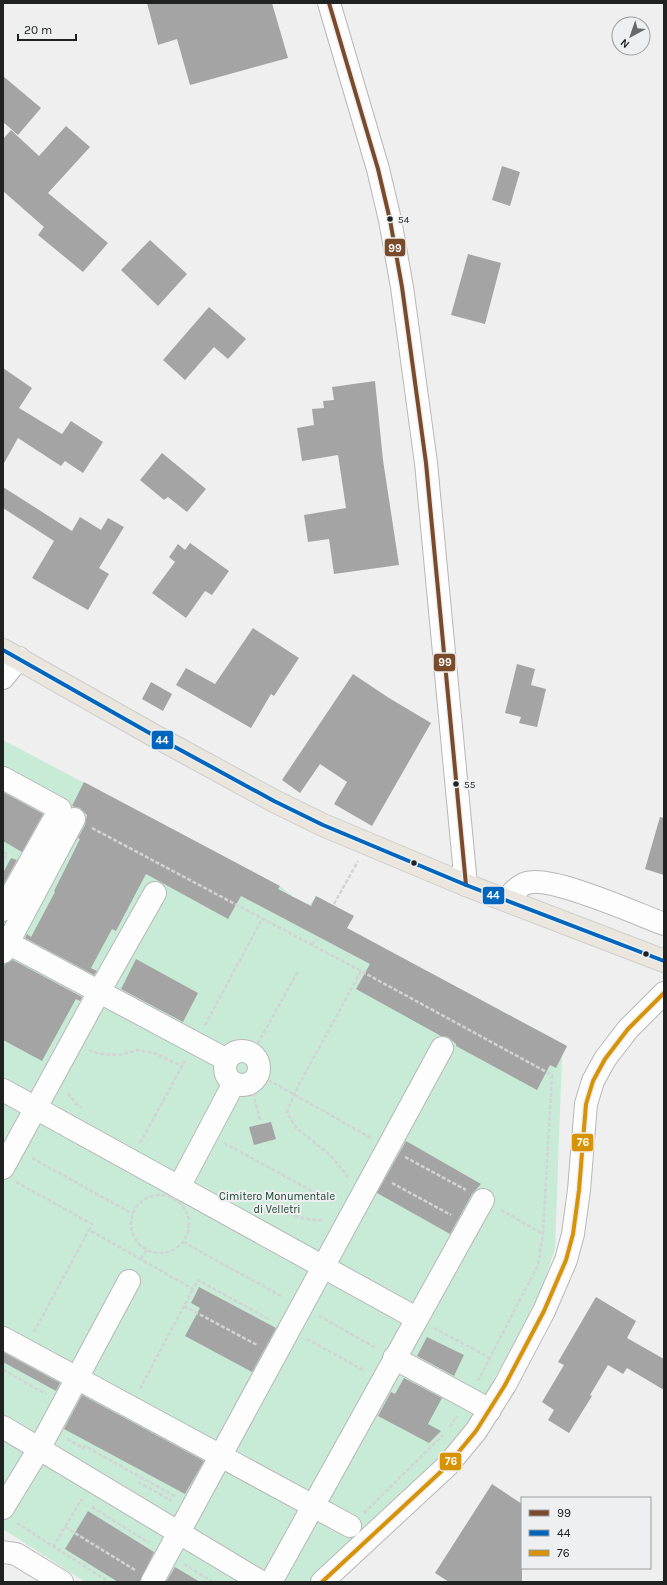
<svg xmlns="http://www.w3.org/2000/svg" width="667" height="1585" font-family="Karla,sans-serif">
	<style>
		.green { fill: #c8ebd8 }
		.building { fill: #a5a4a4 }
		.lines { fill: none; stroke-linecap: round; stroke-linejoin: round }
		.minor-casing { stroke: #b7b7b7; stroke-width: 24 }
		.major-casing { stroke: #cdcdcd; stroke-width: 24 }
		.path { stroke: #d2d3d3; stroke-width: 2.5; stroke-dasharray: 4 2; stroke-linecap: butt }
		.minor { stroke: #fdfdfd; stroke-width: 22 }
		.major { stroke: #eae6de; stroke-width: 22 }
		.bus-1-casing { stroke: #eeeff0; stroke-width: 7 }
		.bus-2-casing { stroke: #eeeff0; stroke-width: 7 }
		.bus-3-casing { stroke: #eeeff0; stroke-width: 7 }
		.bus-1 { stroke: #7a4b2a; stroke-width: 4 }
		.bus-2 { stroke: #0065bd; stroke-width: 4 }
		.bus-3 { stroke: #d79205; stroke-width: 4 }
		.bus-dot { fill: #202121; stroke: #eeeff0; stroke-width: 1.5 }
		.labels { text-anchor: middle; stroke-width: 4; stroke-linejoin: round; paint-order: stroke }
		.bus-label { font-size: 10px; fill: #202121; stroke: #eeeff0; text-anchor: start }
		.park-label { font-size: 11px; fill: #1b412f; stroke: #eeeff0 }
		.line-badge { stroke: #eeeff0; stroke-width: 1.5 }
		.badge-label { font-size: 11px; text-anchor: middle; font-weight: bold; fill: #fff }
	</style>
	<rect width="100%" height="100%" fill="#efefef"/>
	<!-- green -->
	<path class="green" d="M 3,740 L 280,886 L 293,897 L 310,905 L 316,896 L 354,916 L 347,928 L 567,1046 L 562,1056 L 555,1249 L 540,1293 L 490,1387 L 464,1433 L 445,1454 L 311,1582 L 85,1582 L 3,1529 Z"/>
	<!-- building -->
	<g class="building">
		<path d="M 147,3 L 272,3 L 288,58 L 190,85 L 177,39 L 158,45 Z"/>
		<path d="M 3,76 L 41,108 L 18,135 L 3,122 Z"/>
		<path d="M 66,126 L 90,147 L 48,193 L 108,243 L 83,272 L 38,235 L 44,227 L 3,191 L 3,139 L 11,130 L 39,156 Z"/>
		<path d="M 502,166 L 520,172 L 510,206 L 492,200 Z"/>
		<path d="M 150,240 L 187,274 L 158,306 L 121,270 Z"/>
		<path d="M 468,254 L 501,263 L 485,324 L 451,315 Z"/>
		<path d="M 209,307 L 246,339 L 228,359 L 214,347 L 185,380 L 163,360 Z"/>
		<path d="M 3,368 L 32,388 L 19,408 L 62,434 L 71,421 L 103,442 L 83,473 L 65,461 L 61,466 L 18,438 L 3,465 Z"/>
		<path d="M 375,381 L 383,460 L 399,565 L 334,574 L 329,539 L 308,542 L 304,515 L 346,508 L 338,455 L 302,461 L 297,428 L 314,425 L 312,409 L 324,408 L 323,401 L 334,400 L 332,387 Z"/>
		<path d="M 162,453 L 206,489 L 187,512 L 168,497 L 164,500 L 140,480 Z"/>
		<path d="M 3,487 L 72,531 L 80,517 L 101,530 L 108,518 L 124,527 L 99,568 L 109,574 L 88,610 L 32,578 L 54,541 L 3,508 Z"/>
		<path d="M 190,543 L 229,571 L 212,595 L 205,591 L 186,618 L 152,593 L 175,562 L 169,557 L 178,544 L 185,550 Z"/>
		<path d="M 253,628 L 299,658 L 274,696 L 271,694 L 251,728 L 176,685 L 186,668 L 215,684 Z"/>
		<path d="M 517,664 L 535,669 L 531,685 L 546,689 L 537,727 L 519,723 L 521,717 L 505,713 Z"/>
		<path d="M 353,674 L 389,698 L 431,723 L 372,826 L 334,804 L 347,782 L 320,764 L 300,793 L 282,780 Z"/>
		<path d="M 151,682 L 172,694 L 163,711 L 142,699 Z"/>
		<path d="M 84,782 L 280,886 L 278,889 L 311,906 L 316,896 L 354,916 L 347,928 L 567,1046 L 556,1068 L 550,1065 L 537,1090 L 456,1046 L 456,1044 L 448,1037 L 441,1036 L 356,989 L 370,964 L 241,896 L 228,919 L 146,874 L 116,931 L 112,929 L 91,968 L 97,971 L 94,975 L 25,938 L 27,934 L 31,937 L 55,892 L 54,891 L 80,839 L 78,838 L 85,825 L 87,815 L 80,808 L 72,806 Z"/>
		<path d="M 3,792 L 43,814 L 22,852 L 3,841 Z"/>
		<path d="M 660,817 L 664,818 L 664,875 L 645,869 Z"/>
		<path d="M 11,858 L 17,860 L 3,885 L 3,873 Z"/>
		<path d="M 136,959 L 198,993 L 183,1022 L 121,989 Z"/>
		<path d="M 13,960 L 82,997 L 80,1001 L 76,999 L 42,1061 L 3,1040 L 3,968 L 5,964 Z"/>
		<path d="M 271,1122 L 276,1139 L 254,1145 L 249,1127 Z"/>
		<path d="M 406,1141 L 481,1184 L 472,1194 L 450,1234 L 377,1193 Z"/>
		<path d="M 199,1287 L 276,1328 L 252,1372 L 185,1336 L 200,1308 L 191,1303 Z"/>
		<path d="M 596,1297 L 636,1321 L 627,1338 L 664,1359 L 664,1390 L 627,1368 L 623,1374 L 608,1365 L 590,1395 L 592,1396 L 569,1433 L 548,1420 L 554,1410 L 542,1402 L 564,1365 L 558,1362 Z"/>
		<path d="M 427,1337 L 464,1355 L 454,1376 L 417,1356 Z"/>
		<path d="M 3,1352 L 60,1383 L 56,1391 L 3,1362 Z"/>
		<path d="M 404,1378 L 442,1398 L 428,1424 L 441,1431 L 429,1443 L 378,1416 L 391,1392 L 395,1394 Z"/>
		<path d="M 82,1395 L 204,1461 L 185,1494 L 64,1429 Z"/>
		<path d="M 492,1484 L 522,1504 L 522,1582 L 449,1582 L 435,1573 Z"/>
		<path d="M 88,1511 L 154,1552 L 140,1582 L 118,1582 L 65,1549 Z"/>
		<path d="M 175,1567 L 200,1582 L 166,1582 Z"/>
	</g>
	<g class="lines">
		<defs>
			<g id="minor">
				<path d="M 329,3 L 378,169 L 390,220 L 402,287 L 426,463 L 466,885"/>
				<path d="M 3,678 L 19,658"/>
				<path d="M 3,778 L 60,809 L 3,910"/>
				<path d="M 506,900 C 512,893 518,886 527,883 C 551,875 637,914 664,924"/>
				<path d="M 8,943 L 227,1060"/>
				<path d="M 3,952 L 74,819"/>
				<circle cx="242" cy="1068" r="17"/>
				<path d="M 3,1090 L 416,1318"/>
				<path d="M 3,1168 L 99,992 L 155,893"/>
				<path d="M 179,1187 L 234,1083"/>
				<path d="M 3,1338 L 350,1526"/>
				<path d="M 394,1358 L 490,1410"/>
				<path d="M 3,1427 L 261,1582"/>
				<path d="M 3,1508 L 39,1449 L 129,1281"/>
				<path d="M 3,1552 L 16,1554 L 62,1582"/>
				<path d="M 152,1582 L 442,1048"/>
				<path d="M 271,1582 L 483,1200"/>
				<path d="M 322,1582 L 447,1466 L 476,1431 L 505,1385 L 544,1311 L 566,1260 L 573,1234 L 579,1190 L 586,1104 L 593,1081 L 605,1059 L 628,1029 L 664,993"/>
			</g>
			<path id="major" d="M 3,650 L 153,735 L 274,801 L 323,825 L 466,885 L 664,961"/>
		</defs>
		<!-- minor casing -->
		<use href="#minor" class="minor-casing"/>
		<!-- major casing -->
		<use href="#major" class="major-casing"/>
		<!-- path -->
		<g class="path">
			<path d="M 92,828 L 361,971 L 552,1075 L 543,1234 L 538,1265 L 478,1381"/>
			<path d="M 3,852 L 7,854 L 3,862"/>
			<path d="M 334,904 L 358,861"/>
			<path d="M 312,945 L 316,939"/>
			<path d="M 205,1025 L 262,919"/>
			<path d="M 89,1050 L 100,1054 L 120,1055 L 137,1050 L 154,1053 L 182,1066"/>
			<path d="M 252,1054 L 298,971"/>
			<path d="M 258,1074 L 371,1138"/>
			<path d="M 68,1093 L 76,1104 L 82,1108"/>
			<path d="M 253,1093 L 260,1120"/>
			<path d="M 140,1143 L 185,1061"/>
			<path d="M 224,1143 L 334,1203"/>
			<path d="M 405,1157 L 466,1190"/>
			<path d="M 32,1158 L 133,1214"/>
			<path d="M 347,1178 L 347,1175 L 329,1154 L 296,1128 L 287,1112 L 294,1094 L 361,971"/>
			<path d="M 16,1182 L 92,1224 L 89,1230 L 193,1289 L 198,1280 L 270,1320"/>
			<path d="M 392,1183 L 451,1215"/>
			<circle cx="160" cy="1224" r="29"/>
			<path d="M 260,1208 C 286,1207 297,1222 324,1220"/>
			<path d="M 501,1210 L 543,1234"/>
			<path d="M 183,1242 L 283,1297"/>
			<path d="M 141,1259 L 147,1249"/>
			<path d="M 184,1306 L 257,1345"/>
			<path d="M 319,1316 L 376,1348"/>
			<path d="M 434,1328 L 490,1358"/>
			<path d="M 34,1332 L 89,1230"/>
			<path d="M 307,1339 L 365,1371"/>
			<path d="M 3,1370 L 46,1394"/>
			<path d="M 140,1389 L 193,1289"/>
			<path d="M 450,1427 L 457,1416"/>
			<path d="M 67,1439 L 83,1448 L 82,1450"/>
			<path d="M 83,1448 L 85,1446 L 176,1497"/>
			<path d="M 138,1482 L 172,1501"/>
			<path d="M 92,1507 L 149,1543"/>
			<path d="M 364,1513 L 443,1435"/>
			<path d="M 17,1523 L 109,1582"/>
			<path d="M 65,1527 L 135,1570"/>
			<path d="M 53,1547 L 81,1500 L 83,1501"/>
			<path d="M 184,1564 L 213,1582"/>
		</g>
		<!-- minor -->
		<use href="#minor" class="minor"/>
		<!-- major -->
		<use href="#major" class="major"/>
		<defs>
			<path id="bus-1" d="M 329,3 L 378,169 L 390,220 L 402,287 L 426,463 L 466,885"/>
			<path id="bus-2" d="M 3,650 L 153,735 L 274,801 L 323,825 L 466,885 L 664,961"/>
			<path id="bus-3" d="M 322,1582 L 447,1466 L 476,1431 L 505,1385 L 544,1311 L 566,1260 L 573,1234 L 579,1190 L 586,1104 L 593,1081 L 605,1059 L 628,1029 L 664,993"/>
		</defs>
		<!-- bus-1 casing -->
		<use href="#bus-1" class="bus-1-casing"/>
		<!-- bus-2 casing -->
		<use href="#bus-2" class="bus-2-casing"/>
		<!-- bus-3 casing -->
		<use href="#bus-3" class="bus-3-casing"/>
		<!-- bus-1 -->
		<use href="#bus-1" class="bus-1"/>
		<!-- bus-2 -->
		<use href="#bus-2" class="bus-2"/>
		<!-- bus-3 -->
		<use href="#bus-3" class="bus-3"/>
	</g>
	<!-- markers -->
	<g class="bus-dot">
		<circle cx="390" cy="219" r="3.5"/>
		<circle cx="456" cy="784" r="3.5"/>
		<circle cx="414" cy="863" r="3.5"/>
		<circle cx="646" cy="954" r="3.5"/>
	</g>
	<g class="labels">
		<!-- bus labels -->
		<g class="bus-label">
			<text x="398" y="223">54</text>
			<text x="464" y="788">55</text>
		</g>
		<!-- park labels -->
		<g class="park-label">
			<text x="277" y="1200">Cimitero Monumentale<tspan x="277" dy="13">di Velletri</tspan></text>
		</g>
	</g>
	<g class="line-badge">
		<rect x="384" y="238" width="22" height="19" rx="4" fill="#7a4b2a"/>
		<rect x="433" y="653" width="23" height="19" rx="4" fill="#7a4b2a"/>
		<rect x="151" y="730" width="23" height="20" rx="4" fill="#0065bd"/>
		<rect x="482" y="886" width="23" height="19" rx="4" fill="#0065bd"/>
		<rect x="571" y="1133" width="23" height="19" rx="4" fill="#d79205"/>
		<rect x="439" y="1452" width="23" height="19" rx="4" fill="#d79205"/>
	</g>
	<g class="badge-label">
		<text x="395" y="252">99</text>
		<text x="445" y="666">99</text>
		<text x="162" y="744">44</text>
		<text x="493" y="899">44</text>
		<text x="583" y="1146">76</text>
		<text x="451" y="1465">76</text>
	</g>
	<!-- border -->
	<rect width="667" height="1585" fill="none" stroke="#202121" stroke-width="8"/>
	<!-- legend -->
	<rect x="521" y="1497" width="130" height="72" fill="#eeeff0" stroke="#9c9d9d"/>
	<rect x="529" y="1510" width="20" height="6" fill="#7a4b2a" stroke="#9c9d9d"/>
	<text x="557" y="1517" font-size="12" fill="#202121">99</text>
	<rect x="529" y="1530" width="20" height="6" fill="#0065bd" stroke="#9c9d9d"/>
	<text x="557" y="1537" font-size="12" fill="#202121">44</text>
	<rect x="529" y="1550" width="20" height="6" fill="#d79205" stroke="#9c9d9d"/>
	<text x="557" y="1557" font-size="12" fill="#202121">76</text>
	<!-- north arrow -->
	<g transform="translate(631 36) rotate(220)"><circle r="19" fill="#eeeff0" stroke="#9c9d9d"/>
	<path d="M0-3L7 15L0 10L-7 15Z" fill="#686969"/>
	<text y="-6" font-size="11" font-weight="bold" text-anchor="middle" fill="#202121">N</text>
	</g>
	<!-- scale -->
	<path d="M18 34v6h58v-6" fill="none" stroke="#202121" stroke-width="2"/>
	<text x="24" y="34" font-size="12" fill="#202121" stroke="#eeeff0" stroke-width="3" paint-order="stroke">20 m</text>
</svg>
